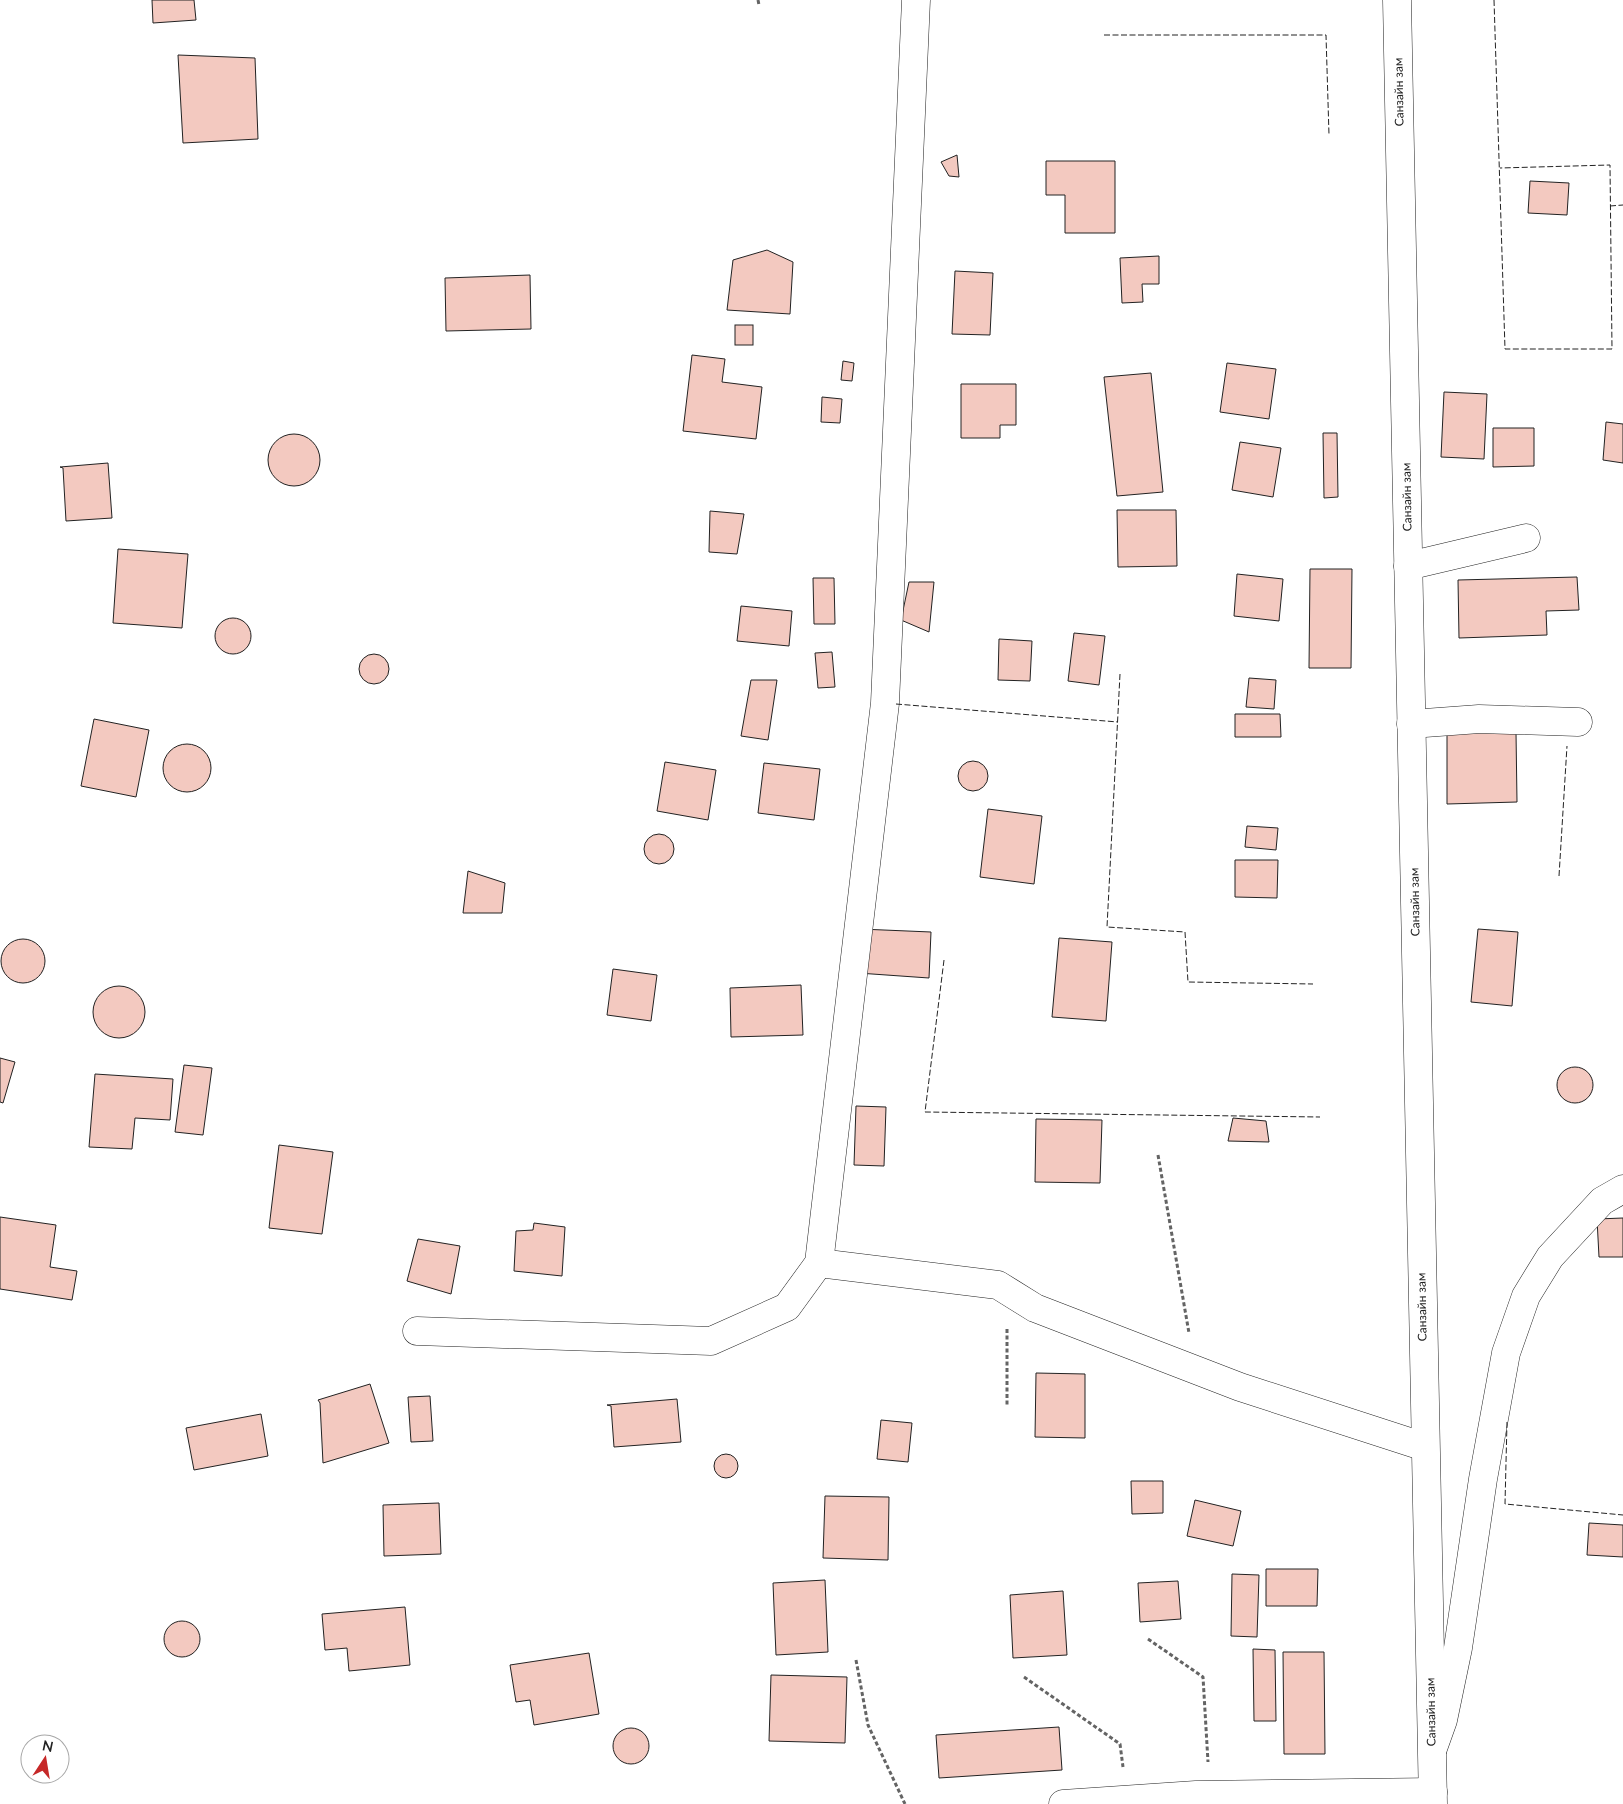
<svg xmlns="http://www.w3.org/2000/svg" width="1623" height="1804" font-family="Lato,sans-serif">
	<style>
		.building { fill: #f3c9c0; stroke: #222 }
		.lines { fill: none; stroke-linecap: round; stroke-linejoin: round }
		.street-casing { stroke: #222; stroke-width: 29 }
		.secondary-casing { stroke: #222; stroke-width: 29 }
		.path { stroke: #646464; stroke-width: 3; stroke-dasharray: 4 2.5; stroke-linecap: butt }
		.street { stroke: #fff; stroke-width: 28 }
		.secondary { stroke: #fff; stroke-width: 28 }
		.fence { stroke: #222; stroke-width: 1; stroke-dasharray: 6 2.5; stroke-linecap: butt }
		.labels { text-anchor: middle; stroke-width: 4; stroke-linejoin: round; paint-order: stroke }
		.street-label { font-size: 12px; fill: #222; stroke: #fff }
	</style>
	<rect width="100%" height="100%" fill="#fff"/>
	<!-- building -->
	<g class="building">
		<path d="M 152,0 L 194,0 L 196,20 L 153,23 Z"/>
		<path d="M 178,55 L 255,58 L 258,139 L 183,143 Z"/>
		<path d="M 957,155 L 959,177 L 949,176 L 941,162 Z"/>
		<path d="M 1046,161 L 1115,161 L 1115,233 L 1065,233 L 1065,195 L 1046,195 Z"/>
		<path d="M 1530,181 L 1569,183 L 1567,215 L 1528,213 Z"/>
		<path d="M 767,250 L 793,262 L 790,314 L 727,310 L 733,260 Z"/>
		<path d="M 1159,256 L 1159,284 L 1142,284 L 1143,302 L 1122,303 L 1120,258 Z"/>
		<path d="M 955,271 L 993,273 L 990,335 L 952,334 Z"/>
		<path d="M 530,275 L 531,329 L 446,331 L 445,278 Z"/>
		<rect x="735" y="325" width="18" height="20"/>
		<path d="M 692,355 L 725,359 L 722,382 L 762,387 L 756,439 L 683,431 Z"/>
		<path d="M 843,361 L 854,363 L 852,381 L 841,380 Z"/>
		<path d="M 1227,363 L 1276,369 L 1269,419 L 1220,412 Z"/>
		<path d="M 1151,373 L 1163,492 L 1117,496 L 1104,377 Z"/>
		<path d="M 961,384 L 1016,384 L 1016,425 L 1000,425 L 1000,438 L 961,438 Z"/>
		<path d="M 1444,392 L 1487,394 L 1484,459 L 1441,457 Z"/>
		<path d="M 822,397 L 842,399 L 840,423 L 821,422 Z"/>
		<path d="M 1606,422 L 1623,424 L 1623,463 L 1603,460 Z"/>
		<path d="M 1493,428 L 1534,428 L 1534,466 L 1493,467 Z"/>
		<path d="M 1323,433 L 1337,433 L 1338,497 L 1324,498 Z"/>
		<circle cx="294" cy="460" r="26"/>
		<path d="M 1240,442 L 1281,448 L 1273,497 L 1232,490 Z"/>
		<path d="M 108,463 L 112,518 L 66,521 L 63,468 L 60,467 Z"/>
		<path d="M 1117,510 L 1176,510 L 1177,566 L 1118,567 Z"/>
		<path d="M 710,511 L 744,514 L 737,554 L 709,552 Z"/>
		<path d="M 118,549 L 188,554 L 182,628 L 113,623 Z"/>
		<path d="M 1310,569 L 1352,569 L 1351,668 L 1309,668 Z"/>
		<path d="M 1237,574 L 1283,579 L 1279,621 L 1234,616 Z"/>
		<path d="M 1577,577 L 1579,610 L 1546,611 L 1547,635 L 1459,638 L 1458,580 Z"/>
		<path d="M 813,578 L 834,578 L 835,624 L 814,624 Z"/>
		<path d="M 909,582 L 934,582 L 929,632 L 901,620 Z"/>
		<path d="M 741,606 L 792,611 L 789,646 L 737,641 Z"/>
		<circle cx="233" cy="636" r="18"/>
		<path d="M 1074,633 L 1105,636 L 1099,685 L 1068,681 Z"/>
		<path d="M 999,639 L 1032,641 L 1030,681 L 998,680 Z"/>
		<path d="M 832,652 L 835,687 L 818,688 L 815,653 Z"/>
		<circle cx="374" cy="669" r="15"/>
		<path d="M 1249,678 L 1276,680 L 1274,709 L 1246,707 Z"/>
		<path d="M 751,680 L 777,680 L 768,740 L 741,736 Z"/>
		<path d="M 1235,714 L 1280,714 L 1281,737 L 1235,737 Z"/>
		<path d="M 94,719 L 149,730 L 136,797 L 81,786 Z"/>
		<path d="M 1516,732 L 1517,802 L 1447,804 L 1447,733 Z"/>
		<circle cx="187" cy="768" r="24"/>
		<circle cx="973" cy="776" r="15"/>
		<path d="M 665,762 L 716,770 L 708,820 L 657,811 Z"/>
		<path d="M 764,763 L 820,769 L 814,820 L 758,813 Z"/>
		<path d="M 988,809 L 1042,816 L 1034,884 L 980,877 Z"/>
		<path d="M 1247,826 L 1278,828 L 1276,850 L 1245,847 Z"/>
		<circle cx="659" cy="849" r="15"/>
		<path d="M 1235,860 L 1278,860 L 1277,898 L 1235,897 Z"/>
		<path d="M 468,871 L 505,883 L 502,913 L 463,913 Z"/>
		<path d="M 860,929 L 931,932 L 929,978 L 858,973 Z"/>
		<path d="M 1478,929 L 1518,932 L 1512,1006 L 1471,1002 Z"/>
		<path d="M 1059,938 L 1112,942 L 1106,1021 L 1052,1017 Z"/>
		<circle cx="23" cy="961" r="22"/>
		<path d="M 613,969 L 657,975 L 651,1021 L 607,1015 Z"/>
		<path d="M 801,985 L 803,1035 L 731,1037 L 730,988 Z"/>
		<circle cx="119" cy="1012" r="26"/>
		<path d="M 0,1058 L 15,1062 L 3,1103 L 0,1102 Z"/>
		<path d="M 184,1065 L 212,1068 L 203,1135 L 175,1132 Z"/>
		<circle cx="1575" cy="1085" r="18"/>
		<path d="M 95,1074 L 173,1079 L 170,1120 L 135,1118 L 132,1149 L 89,1147 Z"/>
		<path d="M 856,1106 L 886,1107 L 884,1166 L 854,1165 Z"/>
		<path d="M 1233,1118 L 1266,1121 L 1269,1142 L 1228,1141 Z"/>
		<path d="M 1036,1119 L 1102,1120 L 1100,1183 L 1035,1182 Z"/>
		<path d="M 279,1145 L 333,1152 L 322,1234 L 269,1228 Z"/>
		<path d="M 0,1217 L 56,1225 L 50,1267 L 77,1271 L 72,1300 L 0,1289 Z"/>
		<path d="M 1623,1218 L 1623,1257 L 1599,1257 L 1597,1219 Z"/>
		<path d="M 534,1223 L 565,1227 L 562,1276 L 514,1271 L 516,1231 L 533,1230 Z"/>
		<path d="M 418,1239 L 460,1246 L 451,1294 L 407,1281 Z"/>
		<path d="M 1036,1373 L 1085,1374 L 1085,1438 L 1035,1437 Z"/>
		<path d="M 370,1384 L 389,1443 L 323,1463 L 320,1403 L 318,1400 Z"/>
		<path d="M 430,1396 L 433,1441 L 411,1442 L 408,1397 Z"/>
		<path d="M 677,1399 L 681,1442 L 614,1447 L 611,1406 L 607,1405 Z"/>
		<path d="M 261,1414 L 268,1456 L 194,1470 L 186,1428 Z"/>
		<path d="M 881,1420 L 912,1423 L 908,1462 L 877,1459 Z"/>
		<circle cx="726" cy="1466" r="12"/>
		<path d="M 1131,1481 L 1163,1481 L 1163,1513 L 1132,1514 Z"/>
		<path d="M 825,1496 L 889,1497 L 888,1560 L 823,1558 Z"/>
		<path d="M 1195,1500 L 1241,1511 L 1233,1546 L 1187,1536 Z"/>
		<path d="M 439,1503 L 441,1554 L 384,1556 L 383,1505 Z"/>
		<path d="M 1589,1523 L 1623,1525 L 1623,1557 L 1587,1555 Z"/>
		<path d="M 1266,1569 L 1318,1569 L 1317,1606 L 1266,1606 Z"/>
		<path d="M 1232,1574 L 1259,1575 L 1257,1637 L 1231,1636 Z"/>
		<path d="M 825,1580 L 828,1652 L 776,1655 L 773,1583 Z"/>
		<path d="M 1178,1581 L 1181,1619 L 1140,1622 L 1138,1583 Z"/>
		<path d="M 1063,1591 L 1067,1655 L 1013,1658 L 1010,1595 Z"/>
		<path d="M 405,1607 L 410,1665 L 349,1671 L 347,1648 L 325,1650 L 322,1614 Z"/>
		<circle cx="182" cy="1639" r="18"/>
		<path d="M 1253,1649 L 1275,1650 L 1276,1721 L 1254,1721 Z"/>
		<path d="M 1283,1652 L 1324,1652 L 1325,1754 L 1284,1754 Z"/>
		<path d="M 589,1653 L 599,1714 L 534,1725 L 530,1700 L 516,1702 L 510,1665 Z"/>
		<path d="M 771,1675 L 847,1677 L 845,1743 L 769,1741 Z"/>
		<path d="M 1059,1727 L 1062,1770 L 939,1778 L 936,1735 Z"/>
		<circle cx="631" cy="1746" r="18"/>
	</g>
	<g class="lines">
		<defs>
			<g id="street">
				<path d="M 1408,566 L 1526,538"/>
				<path d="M 1411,724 L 1479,719 L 1578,722"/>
				<path d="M 819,1263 L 998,1285 L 1035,1308 L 1240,1387 L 1425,1447"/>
				<path d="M 417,1331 L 711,1341 L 787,1307 L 819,1263 L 885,703 L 916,0"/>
				<path d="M 1433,1748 L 1443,1720 L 1458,1648 L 1483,1479 L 1506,1353 L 1526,1296 L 1550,1257 L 1602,1201 L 1623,1189"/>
				<path d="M 1063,1804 L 1196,1795 L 1433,1792"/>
			</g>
			<path id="secondary" d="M 1397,0 L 1433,1804"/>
		</defs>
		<!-- street casing -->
		<use href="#street" class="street-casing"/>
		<!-- secondary casing -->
		<use href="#secondary" class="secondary-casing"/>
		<!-- path -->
		<g class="path">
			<path d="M 758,0 L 759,5"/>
			<path d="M 1158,1155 L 1189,1333"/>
			<path d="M 1007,1329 L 1007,1405"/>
			<path d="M 1148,1639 L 1203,1677 L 1208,1762"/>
			<path d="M 856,1660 L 868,1725 L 905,1804"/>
			<path d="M 1024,1677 L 1120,1744 L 1123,1767"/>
		</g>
		<!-- street -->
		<use href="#street" class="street"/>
		<!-- secondary -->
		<use href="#secondary" class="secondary"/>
		<!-- fence -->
		<g class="fence">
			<path d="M 1494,0 L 1505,349 L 1612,349 L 1610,165 L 1500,168"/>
			<path d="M 1104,35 L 1326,35 L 1329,135"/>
			<path d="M 1610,206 L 1623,205"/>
			<path d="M 1120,674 L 1107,927 L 1185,932 L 1188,982 L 1313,984"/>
			<path d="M 896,704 L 1118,722"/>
			<path d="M 1559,876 L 1567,746"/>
			<path d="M 944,960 L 925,1112 L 1320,1117"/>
			<path d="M 1507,1422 L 1505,1504 L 1623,1515"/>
		</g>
	</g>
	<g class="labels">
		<!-- street labels -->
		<g class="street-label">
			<text transform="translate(1399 92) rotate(-91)" y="4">Санзайн зам</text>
			<text transform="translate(1407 497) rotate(-91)" y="4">Санзайн зам</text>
			<text transform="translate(1415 902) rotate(-91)" y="4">Санзайн зам</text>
			<text transform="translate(1422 1307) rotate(-91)" y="4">Санзайн зам</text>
			<text transform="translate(1431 1712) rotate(-91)" y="4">Санзайн зам</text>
		</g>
	</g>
	<!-- north arrow -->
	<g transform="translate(45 1759) rotate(12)"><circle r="24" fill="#ffffff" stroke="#a7a7a7"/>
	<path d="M0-4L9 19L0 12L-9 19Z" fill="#c62828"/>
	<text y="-8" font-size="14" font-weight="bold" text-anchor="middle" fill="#222222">N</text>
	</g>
</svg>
